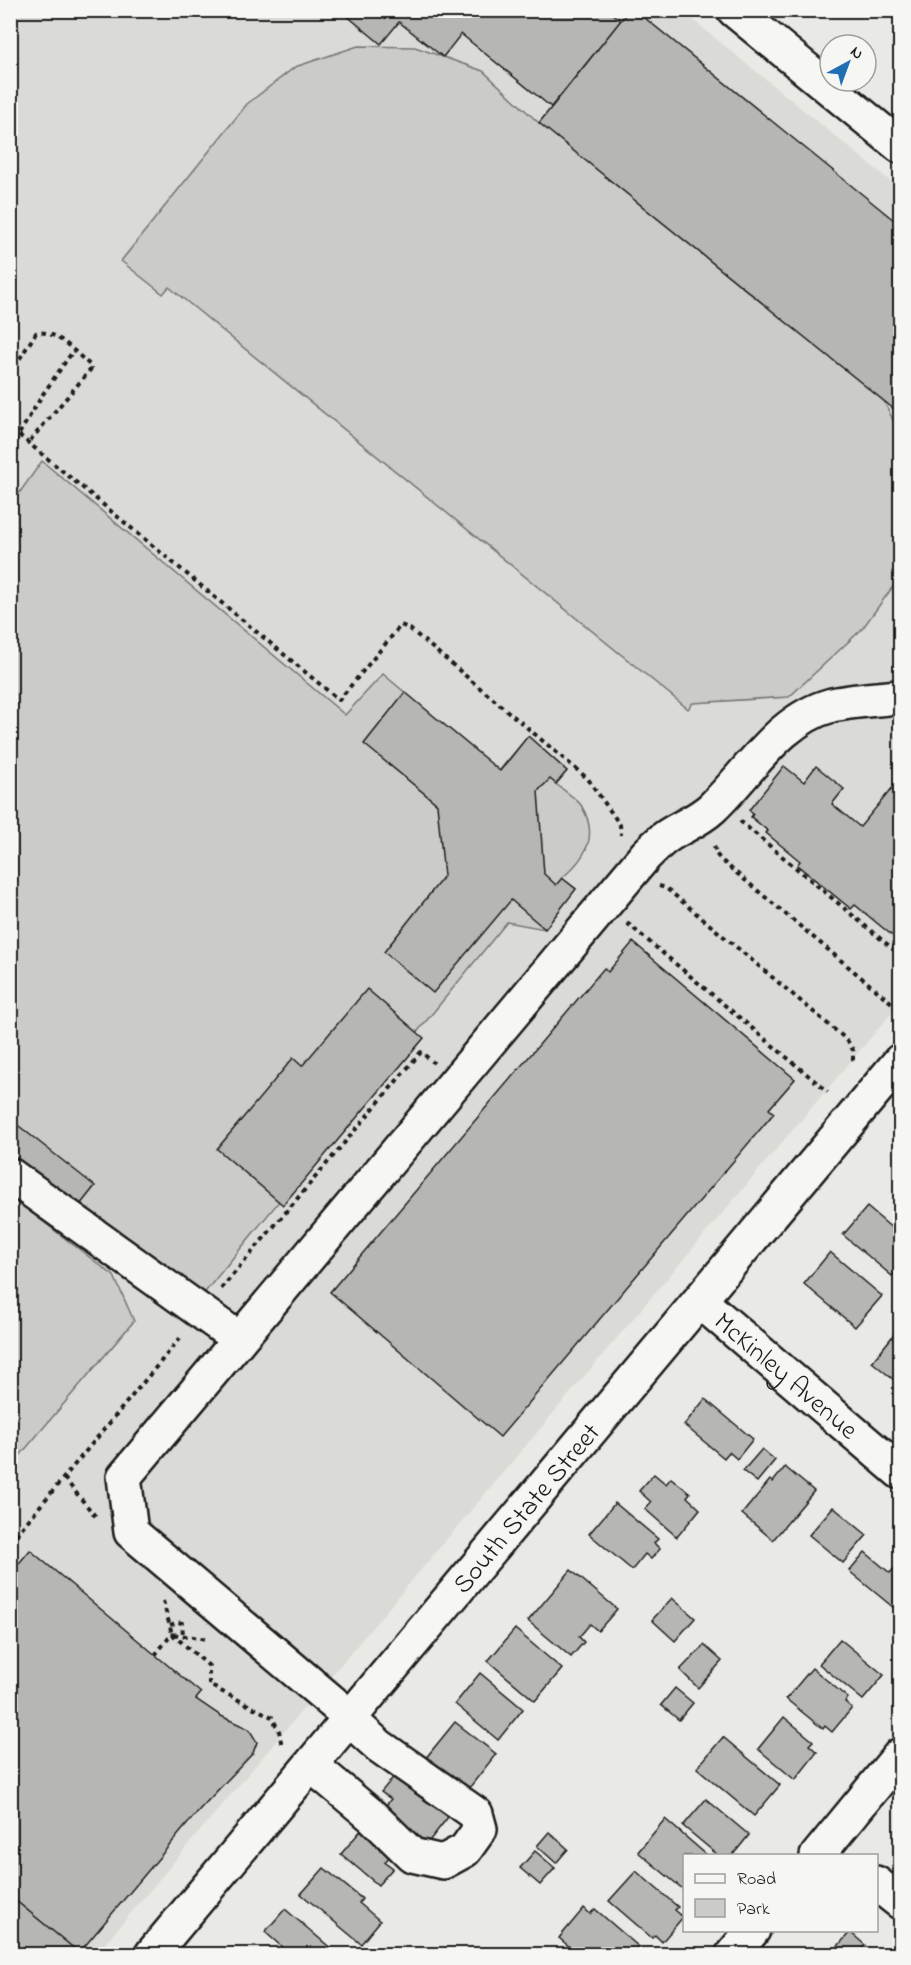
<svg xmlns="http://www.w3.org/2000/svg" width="911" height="1965" font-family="'Indie Flower',sans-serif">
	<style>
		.built { fill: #dadad6 }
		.green { fill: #cbcbc7; stroke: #747472; stroke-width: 1.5 }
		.building { fill: #b6b6b3; stroke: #1c1c1c; stroke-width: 1.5 }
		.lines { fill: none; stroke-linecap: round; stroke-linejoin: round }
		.minor-casing { stroke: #1c1c1c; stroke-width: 38 }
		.major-casing { stroke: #1c1c1c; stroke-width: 38 }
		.path { stroke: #1c1c1c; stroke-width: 4; stroke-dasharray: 4.5 4.5; stroke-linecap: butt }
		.minor { stroke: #f6f6f2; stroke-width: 33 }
		.major { stroke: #f6f6f2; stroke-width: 33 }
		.labels { text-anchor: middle; stroke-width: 5; stroke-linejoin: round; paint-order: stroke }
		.street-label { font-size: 27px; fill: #1c1c1c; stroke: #f6f6f2 }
	</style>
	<rect width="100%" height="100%" fill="#e9e9e5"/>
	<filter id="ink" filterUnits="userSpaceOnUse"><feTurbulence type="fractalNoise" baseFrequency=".0167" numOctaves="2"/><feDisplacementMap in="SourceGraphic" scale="12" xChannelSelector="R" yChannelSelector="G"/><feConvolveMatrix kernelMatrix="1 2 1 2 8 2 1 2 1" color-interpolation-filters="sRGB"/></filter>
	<g filter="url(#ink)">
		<!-- built -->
		<path class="built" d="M 11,11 L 682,11 L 900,189 L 900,1003 L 96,1954 L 11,1954 Z"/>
		<!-- green -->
		<g class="green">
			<path d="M 358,46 L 415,47 L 483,71 L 539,123 L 884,401 L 900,435 L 900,577 L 862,629 L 789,697 L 693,703 L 688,709 L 169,287 L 163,294 L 121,261 L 247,104 L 295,67 Z"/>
			<path d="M 42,461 L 345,715 L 383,674 L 499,771 L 528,736 L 567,771 L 556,784 C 563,790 575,797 581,805 C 599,835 587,857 562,878 L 576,889 L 545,929 L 507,922 L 201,1297 L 11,1164 L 10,506 Z"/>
			<path d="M 11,1197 L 114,1276 L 134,1321 L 11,1466 Z"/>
		</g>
		<!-- building -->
		<g class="building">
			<path d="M 340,10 L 608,10 L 621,21 L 551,107 L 461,34 L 443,57 L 399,22 L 381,44 Z"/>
			<path d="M 629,10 L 635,10 L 900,225 L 900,414 L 539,123 Z"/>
			<path d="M 405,692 L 500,771 L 528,736 L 567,771 L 556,784 L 550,779 L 538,791 L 544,874 L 556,885 L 562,878 L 576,889 L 545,929 L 511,900 L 433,993 L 384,952 L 444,876 L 437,804 L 364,744 Z"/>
			<path d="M 784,766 L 804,782 L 816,766 L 844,789 L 832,804 L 860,827 L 898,781 L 900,783 L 900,942 L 855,905 L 851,909 L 797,865 L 800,861 L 766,833 L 768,831 L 751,817 L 753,814 L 749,810 Z"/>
			<path d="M 633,942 L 795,1079 L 769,1109 L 774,1113 L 500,1437 L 330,1292 L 604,968 L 608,972 Z"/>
			<path d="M 367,989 L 424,1038 L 283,1205 L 217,1149 L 293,1058 L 302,1066 Z"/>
			<path d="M 10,1119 L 95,1186 L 76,1210 L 10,1157 Z"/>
			<path d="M 867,1207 L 900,1235 L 900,1266 L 892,1276 L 843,1235 Z"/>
			<path d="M 830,1252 L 882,1296 L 855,1327 L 804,1284 Z"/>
			<path d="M 900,1327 L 900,1385 L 872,1362 Z"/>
			<path d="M 705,1399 L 753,1439 L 737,1459 L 729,1452 L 724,1458 L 684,1425 Z"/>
			<path d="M 762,1449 L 775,1460 L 757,1482 L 743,1471 Z"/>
			<path d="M 785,1467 L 814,1491 L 773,1540 L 742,1514 L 770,1480 L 773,1482 Z"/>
			<path d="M 654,1474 L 666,1484 L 671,1478 L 690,1493 L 687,1497 L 700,1509 L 677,1537 L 645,1509 L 651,1502 L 639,1491 Z"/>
			<path d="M 615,1503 L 658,1539 L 654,1543 L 660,1549 L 651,1559 L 645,1554 L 632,1570 L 589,1534 Z"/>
			<path d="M 833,1507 L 867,1535 L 843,1563 L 809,1535 Z"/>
			<path d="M 30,1550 L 201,1693 L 196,1699 L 221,1716 L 249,1729 L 257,1742 L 253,1753 L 200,1809 L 79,1953 L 10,1896 L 10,1574 Z"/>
			<path d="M 865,1552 L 890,1573 L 900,1562 L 900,1613 L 849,1571 Z"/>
			<path d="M 571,1570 L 617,1609 L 598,1631 L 590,1624 L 579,1637 L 584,1642 L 571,1657 L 528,1621 Z"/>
			<path d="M 672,1598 L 695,1618 L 675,1641 L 652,1620 Z"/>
			<path d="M 515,1629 L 562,1669 L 535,1701 L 488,1661 Z"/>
			<path d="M 840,1639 L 884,1675 L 863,1700 L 819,1664 Z"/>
			<path d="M 704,1645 L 722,1661 L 698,1688 L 680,1670 Z"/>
			<path d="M 812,1668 L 848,1698 L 845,1702 L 852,1708 L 832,1732 L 825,1726 L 823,1729 L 786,1699 Z"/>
			<path d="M 480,1673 L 523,1709 L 498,1740 L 455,1704 Z"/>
			<path d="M 675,1688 L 693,1703 L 679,1720 L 661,1705 Z"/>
			<path d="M 784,1717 L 813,1741 L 809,1745 L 817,1752 L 795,1780 L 758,1749 Z"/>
			<path d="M 455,1722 L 496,1754 L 466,1792 L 425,1759 Z"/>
			<path d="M 723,1737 L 780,1785 L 754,1816 L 697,1768 Z"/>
			<path d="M 396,1774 L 448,1817 L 426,1845 L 383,1809 L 391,1799 L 381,1792 Z"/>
			<path d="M 706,1799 L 749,1835 L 732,1856 L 719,1856 L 683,1826 Z"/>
			<path d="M 665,1819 L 708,1856 L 684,1856 L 684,1890 L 638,1852 Z"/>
			<path d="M 368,1822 L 397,1847 L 385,1862 L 393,1868 L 378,1885 L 341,1854 Z"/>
			<path d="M 549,1832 L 568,1849 L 556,1863 L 537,1846 Z"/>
			<path d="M 535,1851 L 555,1868 L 540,1885 L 520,1868 Z"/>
			<path d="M 324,1868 L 362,1899 L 359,1903 L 380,1921 L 361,1944 L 301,1894 Z"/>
			<path d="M 636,1871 L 678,1907 L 675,1910 L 683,1917 L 662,1942 L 655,1935 L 652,1938 L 609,1901 Z"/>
			<path d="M 10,1896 L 76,1950 L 72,1954 L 10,1954 Z"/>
			<path d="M 584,1908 L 590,1914 L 595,1909 L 647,1954 L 578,1954 L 559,1938 Z"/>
			<path d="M 285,1909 L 334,1951 L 331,1954 L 290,1954 L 265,1932 Z"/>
			<path d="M 850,1932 L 865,1945 L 861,1950 L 867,1954 L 831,1954 Z"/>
		</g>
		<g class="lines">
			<defs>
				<g id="minor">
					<path d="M 734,10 L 900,146"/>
					<path d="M 10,1175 L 239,1339"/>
					<path id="s1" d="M 700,1301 L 900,1472"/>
					<path d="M 350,1717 L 131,1532 L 124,1477 L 646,855 C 652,849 659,842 666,837 C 682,826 698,821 712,808 C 750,772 779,719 832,705 C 855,700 878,699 900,697"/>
					<path d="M 311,1765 L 372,1816 L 412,1855 L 443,1862 L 465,1850 L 480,1829 L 476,1814 L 379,1746 L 349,1719"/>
					<path d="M 817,1856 L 900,1755"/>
					<path d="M 876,1883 L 900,1902"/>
					<path d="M 733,1954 L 753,1930"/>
				</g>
				<g id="major">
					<path id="s2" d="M 152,1954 L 900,1061"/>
				</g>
			</defs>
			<!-- minor casing -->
			<use href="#minor" class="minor-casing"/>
			<!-- major casing -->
			<use href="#major" class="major-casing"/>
			<!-- path -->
			<g class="path">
				<path d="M 10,374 L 36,333 C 57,329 75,353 90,365 L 91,369 L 28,443"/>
				<path d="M 19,435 L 339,700 L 401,625 L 410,629 L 588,779 L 620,825 L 621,835"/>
				<path d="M 10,449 L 43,394 L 73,351"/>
				<path d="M 740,821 L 900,955"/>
				<path d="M 714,846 L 716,854 L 721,860 L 899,1009"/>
				<path d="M 659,886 L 666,888 L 847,1040 L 853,1050 L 853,1064"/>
				<path d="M 627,923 L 828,1092"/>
				<path d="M 221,1289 L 421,1052 L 434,1063"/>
				<path d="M 64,1478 L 96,1517"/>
				<path d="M 10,1542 L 182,1336"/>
				<path d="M 163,1601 L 172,1634 L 207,1639"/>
				<path d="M 170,1625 L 178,1622 L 182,1623 L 183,1635"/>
				<path d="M 155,1655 L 172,1634 L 209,1666 L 209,1685 L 272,1717 L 279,1731 L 282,1747"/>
			</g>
			<!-- minor -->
			<use href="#minor" class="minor"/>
			<!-- major -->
			<use href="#major" class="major"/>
		</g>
	</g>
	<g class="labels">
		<!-- street labels -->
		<g class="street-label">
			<text dy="9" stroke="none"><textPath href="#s1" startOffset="114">McKinley Avenue</textPath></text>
			<text dy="9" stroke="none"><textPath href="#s2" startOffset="582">South State Street</textPath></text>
		</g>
	</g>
	<!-- margin -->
	<rect width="911" height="1965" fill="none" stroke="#f6f6f2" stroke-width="36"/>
	<rect x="18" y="18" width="875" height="1929" fill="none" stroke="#1c1c1c" stroke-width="2" filter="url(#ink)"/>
	<!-- legend -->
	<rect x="683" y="1854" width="195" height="78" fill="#f6f6f2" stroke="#9f9f9c" stroke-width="1.5"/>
	<rect x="695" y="1874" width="30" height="9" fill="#f6f6f2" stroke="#9f9f9c" stroke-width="1.5"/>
	<text x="737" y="1884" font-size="18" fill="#1c1c1c">Road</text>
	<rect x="695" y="1899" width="30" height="18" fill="#cbcbc7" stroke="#9f9f9c" stroke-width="1.5"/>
	<text x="737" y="1914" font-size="18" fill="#1c1c1c">Park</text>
	<!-- north arrow -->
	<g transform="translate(848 63) rotate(41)"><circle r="28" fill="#f6f6f2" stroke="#9f9f9c" stroke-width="1.5"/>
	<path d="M0-4.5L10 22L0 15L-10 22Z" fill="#1f6fb2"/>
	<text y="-9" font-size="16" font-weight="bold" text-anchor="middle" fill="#1c1c1c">N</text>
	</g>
</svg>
